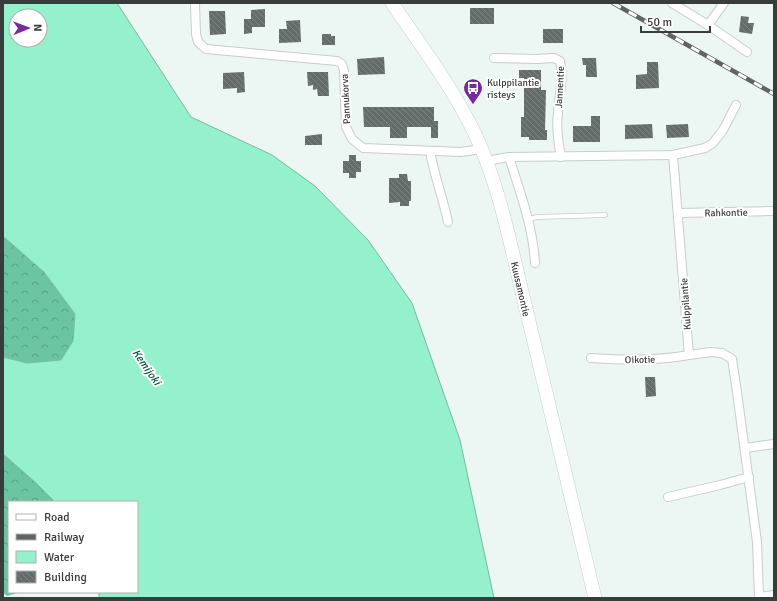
<svg xmlns="http://www.w3.org/2000/svg" width="777" height="601" font-family="Signika,sans-serif">
	<style>
		.forest { fill: url(#forest-crowns) }
		.water { fill: #95f0cc; stroke: #79baa0; fill-rule: evenodd }
		.building { fill: url(#building-back-hatch) }
		.lines { fill: none; stroke-linecap: round; stroke-linejoin: round }
		.lane-casing { stroke: #c5cfca; stroke-width: 5.5 }
		.street-casing { stroke: #c5cfca; stroke-width: 10 }
		.primary-casing { stroke: #c5cfca; stroke-width: 14 }
		.lane { stroke: #fff; stroke-width: 4 }
		.street { stroke: #fff; stroke-width: 8 }
		.primary { stroke: #fff; stroke-width: 13 }
		.rail-casing { stroke: #606563; stroke-width: 4.5 }
		.rail { stroke: #fff; stroke-width: 3; stroke-dasharray: 9; stroke-linecap: butt }
		.labels { text-anchor: middle; stroke-width: 4; stroke-linejoin: round; paint-order: stroke }
		.poi-label { font-size: 10px; fill: #383c3a; stroke: #fff; text-anchor: start }
		.street-label { font-size: 10px; fill: #383c3a; stroke: #fff }
		.water-label { font-size: 11px; font-style: italic; fill: #05533d; stroke: #fff }
	</style>
	<defs>
		<pattern id="forest-crowns" width="20" height="18" patternUnits="userSpaceOnUse"><rect width="20" height="18" fill="#6bc5a2"/><path d="M2 6a3 3 0 1 1 6 0M12 15a3 3 0 1 1 6 0" fill="none" stroke="#59a185"/></pattern>
		<pattern id="building-back-hatch" width="6" height="6" patternUnits="userSpaceOnUse"><rect width="6" height="6" fill="#646d69"/><path d="M-1 5l2 2M0 0l6 6M5-1l2 2" fill="none" stroke="#7c8380"/></pattern>
	</defs>
	<rect width="100%" height="100%" fill="#ecf6f2"/>
	<!-- forest -->
	<g class="forest">
		<path d="M 3,238 L 5,238 L 44,272 L 75,314 L 73,341 L 61,360 L 27,363 L 3,357 Z"/>
		<path d="M 3,454 L 24,463 L 56,502 L 9,502 L 9,592 L 21,592 L 7,596 L 3,593 Z"/>
	</g>
	<!-- water -->
	<path class="water" d="M 3,3 L 117,3 L 191,117 L 272,155 L 315,186 L 368,240 L 412,303 L 460,440 L 494,598 L 99,598 L 99,592 L 137,592 L 137,502 L 55,502 L 36,483 L 3,454 L 3,357 L 27,363 L 61,360 L 73,341 L 75,314 L 44,272 L 5,238 L 3,238 ZM 16,16 L 40,16 L 40,40 L 16,40 Z"/>
	<!-- building -->
	<g class="building">
		<rect x="470" y="8" width="24" height="16"/>
		<path d="M 265,9 L 265,27 L 252,27 L 252,33 L 244,34 L 244,19 L 251,19 L 251,10 Z"/>
		<path d="M 209,11 L 225,11 L 226,34 L 210,35 Z"/>
		<path d="M 741,16 L 749,17 L 748,23 L 754,23 L 752,34 L 739,32 Z"/>
		<path d="M 300,20 L 301,42 L 279,43 L 279,29 L 287,29 L 286,21 Z"/>
		<rect x="543" y="29" width="20" height="14"/>
		<path d="M 322,34 L 331,34 L 331,36 L 335,36 L 335,45 L 322,45 Z"/>
		<path d="M 384,57 L 385,74 L 358,75 L 357,59 Z"/>
		<path d="M 582,58 L 596,58 L 597,77 L 586,77 L 586,65 L 583,65 Z"/>
		<path d="M 647,62 L 658,62 L 659,88 L 636,89 L 636,75 L 647,74 Z"/>
		<path d="M 519,70 L 541,70 L 541,90 L 546,90 L 545,130 L 547,130 L 547,140 L 529,140 L 529,137 L 521,137 L 521,117 L 524,117 L 524,78 L 519,78 Z"/>
		<path d="M 244,72 L 245,92 L 237,93 L 237,88 L 223,89 L 223,73 Z"/>
		<path d="M 307,72 L 328,72 L 329,96 L 318,96 L 317,89 L 313,90 L 313,85 L 308,86 Z"/>
		<path d="M 363,107 L 434,107 L 434,121 L 438,121 L 438,138 L 431,138 L 431,127 L 407,127 L 407,138 L 390,138 L 390,127 L 364,127 Z"/>
		<path d="M 591,116 L 600,116 L 600,142 L 573,142 L 573,126 L 591,126 Z"/>
		<path d="M 652,124 L 653,138 L 625,139 L 625,125 Z"/>
		<path d="M 688,124 L 689,137 L 667,138 L 666,125 Z"/>
		<path d="M 322,134 L 322,145 L 305,145 L 305,136 Z"/>
		<path d="M 349,155 L 356,155 L 356,161 L 361,161 L 361,172 L 356,172 L 356,178 L 349,178 L 349,173 L 343,173 L 343,161 L 349,161 Z"/>
		<path d="M 399,174 L 407,174 L 408,181 L 411,181 L 411,201 L 409,201 L 409,206 L 400,206 L 400,202 L 389,203 L 389,178 L 399,178 Z"/>
		<path d="M 645,377 L 655,377 L 656,396 L 646,397 Z"/>
	</g>
	<g class="lines">
		<defs>
			<path id="lane" d="M 528,219 L 537,217 L 605,215"/>
			<g id="street">
				<path d="M 195,3 L 196,34 L 198,42 L 206,49 L 337,61 L 342,64 L 344,71 L 346,127 L 352,139 L 363,148 L 461,152 L 481,149"/>
				<path d="M 672,3 L 708,25"/>
				<path d="M 724,3 L 708,25 L 747,52"/>
				<path d="M 494,58 L 537,59 L 554,58 L 560,61 C 564,78 559,96 558,113 C 556,128 558,142 561,157"/>
				<path d="M 430,151 C 434,175 443,198 448,222"/>
				<path d="M 673,155 L 689,355 L 711,352 L 722,353 L 732,359 L 737,392 L 757,542 L 759,598"/>
				<path d="M 509,157 C 520,192 533,227 535,263"/>
				<path d="M 486,161 L 509,157 L 673,155 L 705,148 L 713,143 L 723,130 L 736,105"/>
				<path d="M 679,213 L 774,211"/>
				<path d="M 591,358 C 624,360 656,361 689,355"/>
				<path d="M 745,448 L 774,444"/>
				<path d="M 668,497 L 720,485 L 749,477"/>
				<path d="M 759,597 L 774,595"/>
			</g>
			<path id="primary" d="M 392,3 C 419,43 448,81 470,124 C 488,158 499,196 508,233 L 595,598"/>
		</defs>
		<!-- lane casing -->
		<use href="#lane" class="lane-casing"/>
		<!-- street casing -->
		<use href="#street" class="street-casing"/>
		<!-- primary casing -->
		<use href="#primary" class="primary-casing"/>
		<!-- lane -->
		<use href="#lane" class="lane"/>
		<!-- street -->
		<use href="#street" class="street"/>
		<!-- primary -->
		<use href="#primary" class="primary"/>
		<defs>
			<path id="rail" d="M 613,3 L 774,94"/>
		</defs>
		<!-- rail casing -->
		<use href="#rail" class="rail-casing"/>
		<!-- rail -->
		<use href="#rail" class="rail"/>
	</g>
	<!-- icons -->
	<defs>
		<symbol id="bus-pin" viewBox="-11 -11 22 30"><path d="M0 17L-7.5 6A9.5 9.5 0 1 1 7.5 6Z" fill="#772a9c" stroke="#fff"/><path d="M-5-6H5V4H4V6H2V4H-2V6H-4V4H-5ZM-3.5-4V0h7V-4ZM-3.5 1.2v1.5H-2V1.2ZM2 1.2v1.5H3.5V1.2Z" fill="#fff"/></symbol>
	</defs>
	<g fill-rule="evenodd">
		<use href="#bus-pin" x="462" y="77" width="22" height="30"/>
	</g>
	<g class="labels">
		<!-- poi labels -->
		<g class="poi-label">
			<text x="487" y="86">Kulppilantie<tspan x="487" dy="12">risteys</tspan></text>
		</g>
		<!-- street labels -->
		<g class="street-label">
			<text transform="translate(559 87) rotate(-87)" y="4">Jannentie</text>
			<text transform="translate(345 99) rotate(-93)" y="4">Pannukorva</text>
			<text transform="translate(726 212) rotate(-1)" y="4">Rahkontie</text>
			<text transform="translate(521 289) rotate(77)" y="4">Kuusamontie</text>
			<text transform="translate(685 304) rotate(-94)" y="4">Kulppilantie</text>
			<text transform="translate(640 359) rotate(-1)" y="4">Oikotie</text>
		</g>
		<!-- water labels -->
		<g class="water-label">
			<text transform="translate(147 367) rotate(55)" y="4">Kemijoki</text>
		</g>
	</g>
	<!-- border -->
	<rect width="777" height="601" fill="none" stroke="#383c3a" stroke-width="8"/>
	<!-- legend -->
	<rect x="8" y="501" width="130" height="92" fill="#ffffff" stroke="#afb1b0"/>
	<rect x="16" y="514" width="20" height="6" fill="#ffffff" stroke="#afb1b0"/>
	<text x="44" y="521" font-size="12" fill="#383c3a">Road</text>
	<rect x="16" y="534" width="20" height="6" fill="#606563" stroke="#afb1b0"/>
	<text x="44" y="541" font-size="12" fill="#383c3a">Railway</text>
	<rect x="16" y="551" width="20" height="12" fill="#95f0cc" stroke="#afb1b0"/>
	<text x="44" y="561" font-size="12" fill="#383c3a">Water</text>
	<rect x="16" y="571" width="20" height="12" fill="url(#building-back-hatch)" stroke="#afb1b0"/>
	<text x="44" y="581" font-size="12" fill="#383c3a">Building</text>
	<!-- north arrow -->
	<g transform="translate(28 28) rotate(89)"><circle r="19" fill="#ffffff" stroke="#afb1b0"/>
	<path d="M0-3L7 15L0 10L-7 15Z" fill="#772a9c"/>
	<text y="-6" font-size="11" font-weight="bold" text-anchor="middle" fill="#383c3a">N</text>
	</g>
	<!-- scale -->
	<path d="M641 26v6h69v-6" fill="none" stroke="#383c3a" stroke-width="2"/>
	<text x="647" y="26" font-size="12" fill="#383c3a" stroke="#ffffff" stroke-width="3" paint-order="stroke">50 m</text>
</svg>
